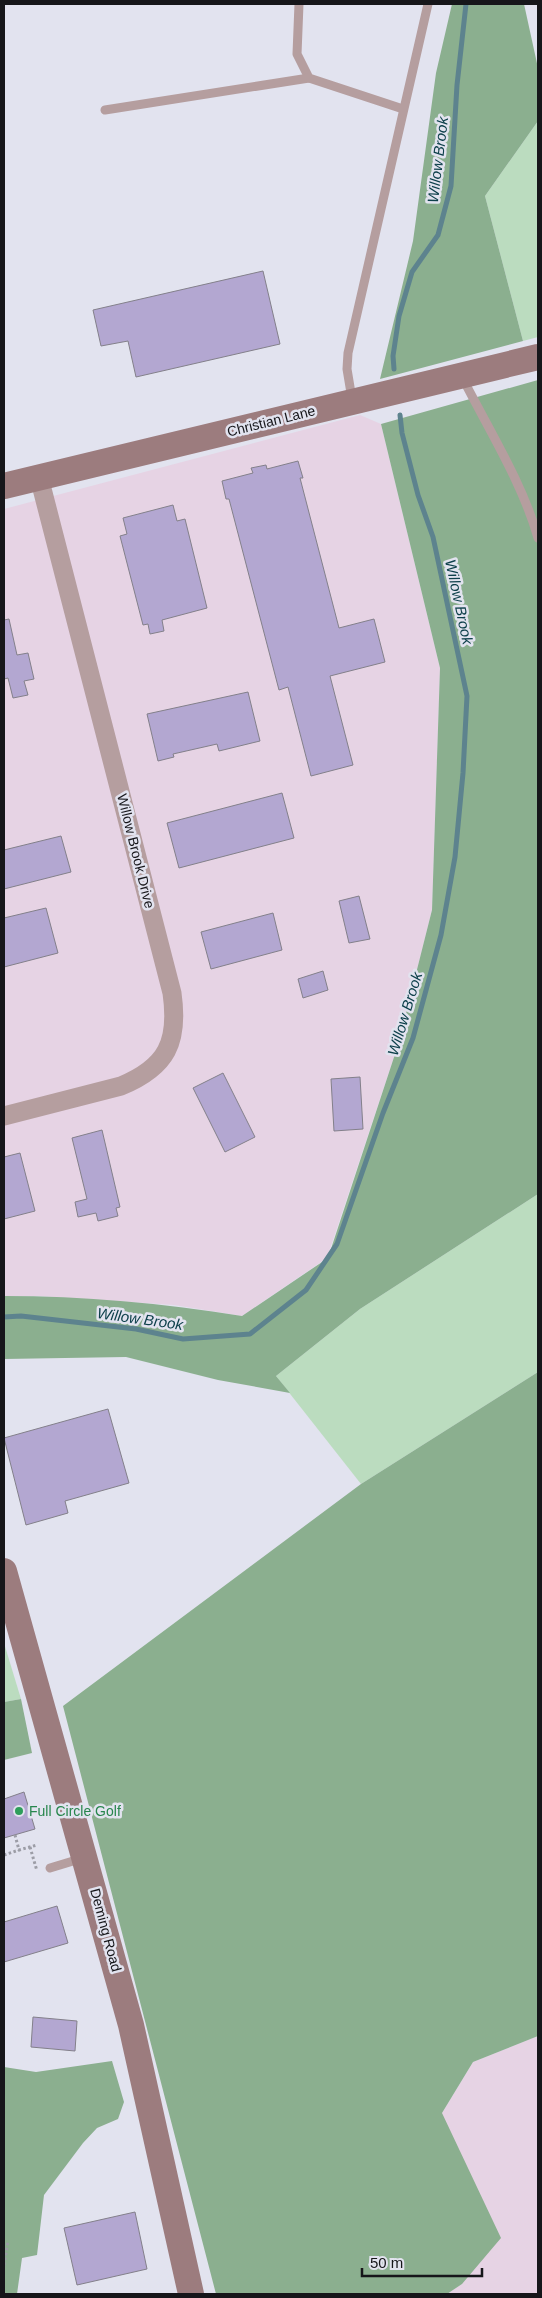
<svg xmlns="http://www.w3.org/2000/svg" width="542" height="2298" font-family="Arial,sans-serif">
	<style>
		.industrial { fill: #e6d3e4 }
		.green { fill: #bbdcbf }
		.forest { fill: #8baf8f }
		.lines { fill: none; stroke-linecap: round; stroke-linejoin: round }
		.stream { stroke: #5d838e; stroke-width: 5 }
		.building { fill: #b3a7d1; stroke: #83808a }
		.path { stroke: #9c9da6; stroke-width: 3; stroke-dasharray: 2.5 2.5; stroke-linecap: butt }
		.lane { stroke: #b59e9f; stroke-width: 9 }
		.street { stroke: #b59e9f; stroke-width: 19 }
		.secondary { stroke: #9c7c7e; stroke-width: 26 }
		.leisure-dot { fill: #2e9e5b; stroke: #e2e3ef; stroke-width: 2 }
		.labels { text-anchor: middle; stroke-width: 5; stroke-linejoin: round; paint-order: stroke }
		.street-label { font-size: 14px; fill: #16161a; stroke: #e2e3ef }
		.leisure-label { font-size: 14px; fill: #27864d; stroke: #e2e3ef; text-anchor: start }
		.water-label { font-size: 15px; font-style: italic; fill: #0e404b; stroke: #e2e3ef }
	</style>
	<rect width="100%" height="100%" fill="#e2e3ef"/>
	<!-- industrial -->
	<g class="industrial">
		<path d="M 360,415 L 381,424 L 440,668 L 432,910 L 398,1045 L 327,1258 L 242,1316 L 174,1305 L 40,1296 L 4,1296 L 4,509 Z"/>
		<path d="M 538,2036 L 538,2294 L 447,2294 L 462,2284 L 442,2113 L 473,2062 Z"/>
	</g>
	<!-- green -->
	<g class="green">
		<path d="M 538,121 L 538,337 L 523,341 L 485,196 Z"/>
		<path d="M 538,1194 L 538,1372 L 361,1484 L 276,1376 L 360,1309 Z"/>
		<path d="M 4,1643 L 21,1699 L 4,1702 Z"/>
	</g>
	<!-- forest -->
	<g class="forest">
		<path d="M 452,4 L 524,4 L 538,68 L 538,121 L 485,196 L 523,341 L 380,379 L 413,241 L 436,73 Z"/>
		<path d="M 538,380 L 538,1194 L 360,1309 L 276,1376 L 290,1393 L 218,1380 L 126,1357 L 4,1359 L 4,1296 C 84,1296 163,1303 242,1316 L 328,1258 L 398,1045 L 432,910 L 440,668 L 381,424 Z"/>
		<path d="M 538,1372 L 538,2036 L 473,2062 L 442,2113 L 501,2238 L 462,2284 L 447,2294 L 216,2294 L 63,1706 L 361,1484 Z"/>
		<path d="M 21,1699 L 32,1753 L 4,1760 L 4,1702 Z"/>
		<path d="M 112,2061 L 124,2102 L 118,2119 L 97,2128 L 83,2143 L 44,2195 L 37,2255 L 22,2258 L 17,2294 L 4,2294 L 4,2067 L 36,2072 Z"/>
	</g>
	<g class="lines">
		<!-- stream -->
		<g class="stream">
			<path d="M 394,369 L 393,356 L 399,316 L 412,272 L 438,235 L 451,186 L 457,85 L 466,4"/>
			<path d="M 4,1317 L 21,1316 L 136,1329 L 183,1339 L 250,1334 L 306,1290 L 337,1244 L 383,1113 L 413,1038 L 441,935 L 455,857 L 463,773 L 467,696 L 433,537 L 418,495 L 402,433 L 400,415"/>
		</g>
	</g>
	<!-- building -->
	<g class="building">
		<path d="M 263,271 L 280,344 L 136,377 L 128,341 L 101,346 L 93,310 Z"/>
		<path d="M 298,461 L 303,478 L 300,478 L 339,628 L 374,619 L 385,662 L 330,676 L 353,765 L 311,776 L 288,687 L 279,690 L 229,499 L 226,499 L 222,481 L 253,473 L 251,468 L 266,465 L 267,469 Z"/>
		<path d="M 173,505 L 177,521 L 185,519 L 207,608 L 162,620 L 164,631 L 150,634 L 148,624 L 143,625 L 120,536 L 127,534 L 123,518 Z"/>
		<path d="M 9,619 L 17,655 L 28,653 L 34,679 L 24,681 L 28,695 L 13,698 L 8,678 L 4,679 L 4,620 Z"/>
		<path d="M 248,692 L 260,741 L 219,751 L 217,744 L 173,754 L 174,757 L 158,761 L 147,714 Z"/>
		<path d="M 282,793 L 294,838 L 179,868 L 167,823 Z"/>
		<path d="M 61,836 L 71,872 L 4,889 L 4,850 Z"/>
		<path d="M 359,896 L 370,939 L 349,943 L 339,901 Z"/>
		<path d="M 46,908 L 58,953 L 4,967 L 4,918 Z"/>
		<path d="M 273,913 L 282,950 L 211,969 L 201,932 Z"/>
		<path d="M 323,971 L 328,990 L 303,998 L 298,979 Z"/>
		<path d="M 223,1073 L 255,1137 L 225,1152 L 193,1088 Z"/>
		<path d="M 360,1077 L 363,1129 L 334,1131 L 331,1079 Z"/>
		<path d="M 102,1130 L 120,1207 L 116,1208 L 118,1216 L 98,1221 L 96,1213 L 78,1217 L 75,1202 L 87,1199 L 72,1138 Z"/>
		<path d="M 20,1153 L 35,1211 L 4,1219 L 4,1157 Z"/>
		<path d="M 108,1409 L 129,1483 L 65,1501 L 68,1513 L 26,1525 L 4,1438 Z"/>
		<path d="M 24,1792 L 35,1829 L 4,1838 L 4,1799 Z"/>
		<path d="M 57,1906 L 68,1943 L 4,1962 L 4,1922 Z"/>
		<path d="M 33,2017 L 77,2021 L 75,2051 L 31,2047 Z"/>
		<path d="M 135,2212 L 147,2269 L 77,2285 L 64,2228 Z"/>
	</g>
	<g class="lines">
		<!-- path -->
		<g class="path">
			<path d="M 15,1835 L 19,1850 L 37,1845"/>
			<path d="M 30,1847 L 37,1871"/>
			<path d="M 4,1855 L 19,1850"/>
			<path d="M 4,2265 L 8,2241"/>
		</g>
		<!-- lane -->
		<g class="lane">
			<path d="M 299,4 L 297,54 L 309,78 L 403,109"/>
			<path d="M 105,110 L 309,78"/>
			<path d="M 462,377 C 488,428 523,484 538,538"/>
			<path d="M 352,399 L 347,369 L 348,353 L 428,4"/>
			<path d="M 50,1868 L 83,1858"/>
		</g>
		<!-- street -->
		<path class="street" d="M 4,1116 L 121,1086 C 167,1067 179,1042 172,993 L 39,477"/>
		<!-- secondary -->
		<g class="secondary">
			<path d="M 4,486 L 538,357"/>
			<path d="M 4,1571 L 131,2025 L 191,2294"/>
		</g>
	</g>
	<!-- markers -->
	<circle class="leisure-dot" cx="19" cy="1811" r="5"/>
	<g class="labels">
		<!-- street labels -->
		<g class="street-label">
			<text transform="translate(271 421) rotate(-14)" y="5">Christian Lane</text>
			<text transform="translate(136 851) rotate(76)" y="5">Willow Brook Drive</text>
			<text transform="translate(106 1930) rotate(75)" y="5">Deming Road</text>
		</g>
		<!-- leisure labels -->
		<g class="leisure-label">
			<text x="29" y="1816">Full Circle Golf</text>
		</g>
		<!-- water labels -->
		<g class="water-label">
			<text transform="translate(438 160) rotate(-83)" y="5">Willow Brook</text>
			<text transform="translate(459 602) rotate(78)" y="5">Willow Brook</text>
			<text transform="translate(405 1014) rotate(-73)" y="5">Willow Brook</text>
			<text transform="translate(140 1319) rotate(8)" y="5">Willow Brook</text>
		</g>
	</g>
	<!-- border -->
	<rect width="542" height="2298" fill="none" stroke="#16161a" stroke-width="10"/>
	<!-- scale -->
	<path d="M362 2268v8h120v-8" fill="none" stroke="#16161a" stroke-width="2.5"/>
	<text x="370" y="2268" font-size="15" fill="#16161a" stroke="#e2e3ef" stroke-width="4" paint-order="stroke">50 m</text>
</svg>
